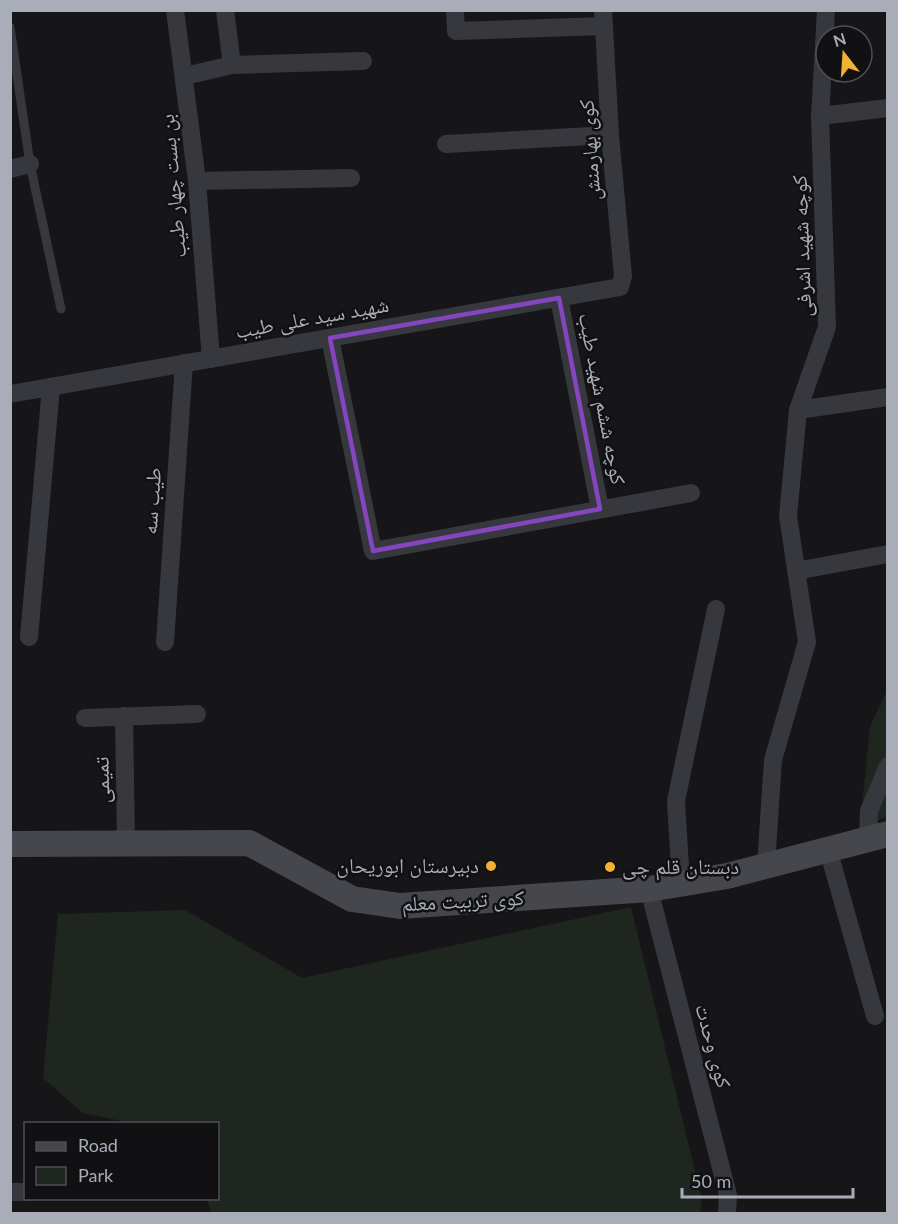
<svg xmlns="http://www.w3.org/2000/svg" width="898" height="1224" font-family="Lato,'Noto Naskh Arabic',sans-serif">
	<style>
		.green { fill: #1e261f }
		.lines { fill: none; stroke-linecap: round; stroke-linejoin: round }
		.lane { stroke: #37383d; stroke-width: 9 }
		.street { stroke: #37383d; stroke-width: 18 }
		.secondary { stroke: #45474d; stroke-width: 26 }
		.marked { fill: none; stroke: #8446be; stroke-width: 4.5; stroke-linejoin: round }
		.poi-dot { fill: #f2b134; stroke: #111113; stroke-width: 2 }
		.labels { text-anchor: middle; stroke-width: 5; stroke-linejoin: round; paint-order: stroke }
		.street-label { font-size: 21px; fill: #a8adb8; stroke: #111113 }
		.poi-label { font-size: 21px; fill: #a8adb8; stroke: #111113; text-anchor: end }
	</style>
	<rect width="100%" height="100%" fill="#161618"/>
	<!-- green -->
	<g class="green">
		<path d="M 887,690 L 887,817 L 860,825 L 870,727 Z"/>
		<path d="M 631,907 L 702,1200 L 700,1213 L 211,1213 L 207,1199 L 218,1198 L 218,1124 L 131,1123 L 83,1113 L 43,1078 L 58,914 L 185,910 L 302,978 Z"/>
	</g>
	<g class="lines">
		<!-- lane -->
		<path class="lane" d="M 10,27 L 30,164 L 61,309"/>
		<!-- street -->
		<g class="street">
			<path d="M 175,10 L 197,181 L 211,359"/>
			<path d="M 225,10 L 232,65"/>
			<path d="M 455,10 L 456,31 L 604,26"/>
			<path d="M 185,76 L 232,65 L 363,61"/>
			<path d="M 820,116 L 888,108"/>
			<path d="M 446,144 L 610,135"/>
			<path d="M 10,169 L 30,164"/>
			<path d="M 197,181 L 351,178"/>
			<path d="M 559,298 L 600,509"/>
			<path d="M 330,338 L 373,551 L 691,493"/>
			<path d="M 10,394 L 620,287 L 623,276 L 610,135 L 603,10"/>
			<path d="M 798,410 L 888,397"/>
			<path d="M 796,571 L 888,554"/>
			<path d="M 29,637 L 51,387"/>
			<path d="M 165,642 L 184,363"/>
			<path d="M 124,716 L 126,843"/>
			<path d="M 85,718 L 197,714"/>
			<path d="M 868,839 L 869,811 L 888,766"/>
			<path d="M 828,849 L 875,1016"/>
			<path d="M 766,865 L 773,760 L 807,642 L 788,516 L 798,410 L 827,327 L 820,116 L 826,10"/>
			<path d="M 681,884 L 676,801 L 716,609"/>
			<path d="M 649,889 L 728,1195 L 727,1214"/>
			<path d="M 10,1192 L 26,1192"/>
		</g>
		<!-- secondary -->
		<path class="secondary" d="M 10,844 L 249,843 L 352,899 L 400,906 L 649,889 L 727,876 L 888,834"/>
	</g>
	<!-- marked area -->
	<path class="marked" d="M 559,298 L 600,509 L 373,551 L 330,338 Z"/>
	<!-- markers -->
	<g class="poi-dot">
		<circle cx="491" cy="866" r="6"/>
		<circle cx="610" cy="867" r="6"/>
	</g>
	<g class="labels">
		<!-- street labels -->
		<g class="street-label">
			<text transform="translate(590 150) rotate(-94)" y="7">کوی بهارمنش</text>
			<text transform="translate(173 186) rotate(-95)" y="7">بن بست چهار طیب</text>
			<text transform="translate(802 246) rotate(-92)" y="7">کوچه شهید اشرفی</text>
			<text transform="translate(312 318) rotate(-10)" y="7">شهید سید علی طیب</text>
			<text transform="translate(602 399) rotate(79)" y="7">کوچه ششم شهید طیب</text>
			<text transform="translate(152 501) rotate(-86)" y="7">طیب سه</text>
			<text transform="translate(102 780) rotate(-91)" y="7">تمیمی</text>
			<text transform="translate(463 901) rotate(-3)" y="7">کوی تربیت معلم</text>
			<text transform="translate(713 1046) rotate(75)" y="7">کوی وحدت</text>
		</g>
		<!-- poi labels -->
		<g class="poi-label">
			<text x="479" y="873">دبیرستان ابوریحان</text>
			<text x="622" y="874" text-anchor="start">دبستان قلم چی</text>
		</g>
	</g>
	<!-- border -->
	<rect width="898" height="1224" fill="none" stroke="#a8adb8" stroke-width="24"/>
	<!-- legend -->
	<rect x="24" y="1122" width="195" height="78" fill="#111113" stroke="#4d4f55" stroke-width="1.5"/>
	<rect x="36" y="1142" width="30" height="9" fill="#45474d" stroke="#4d4f55" stroke-width="1.5"/>
	<text x="78" y="1152" font-size="18" fill="#a8adb8">Road</text>
	<rect x="36" y="1167" width="30" height="18" fill="#1e261f" stroke="#4d4f55" stroke-width="1.5"/>
	<text x="78" y="1182" font-size="18" fill="#a8adb8">Park</text>
	<!-- north arrow -->
	<g transform="translate(844 54) rotate(343)"><circle r="28" fill="#111113" stroke="#4d4f55" stroke-width="1.5"/>
	<path d="M0-4.5L10 22L0 15L-10 22Z" fill="#f2b134"/>
	<text y="-9" font-size="16" font-weight="bold" text-anchor="middle" fill="#a8adb8">N</text>
	</g>
	<!-- scale -->
	<path d="M682 1188v9h171v-9" fill="none" stroke="#a8adb8" stroke-width="3"/>
	<text x="691" y="1188" font-size="18" fill="#a8adb8" stroke="#111113" stroke-width="4.5" paint-order="stroke">50 m</text>
</svg>
